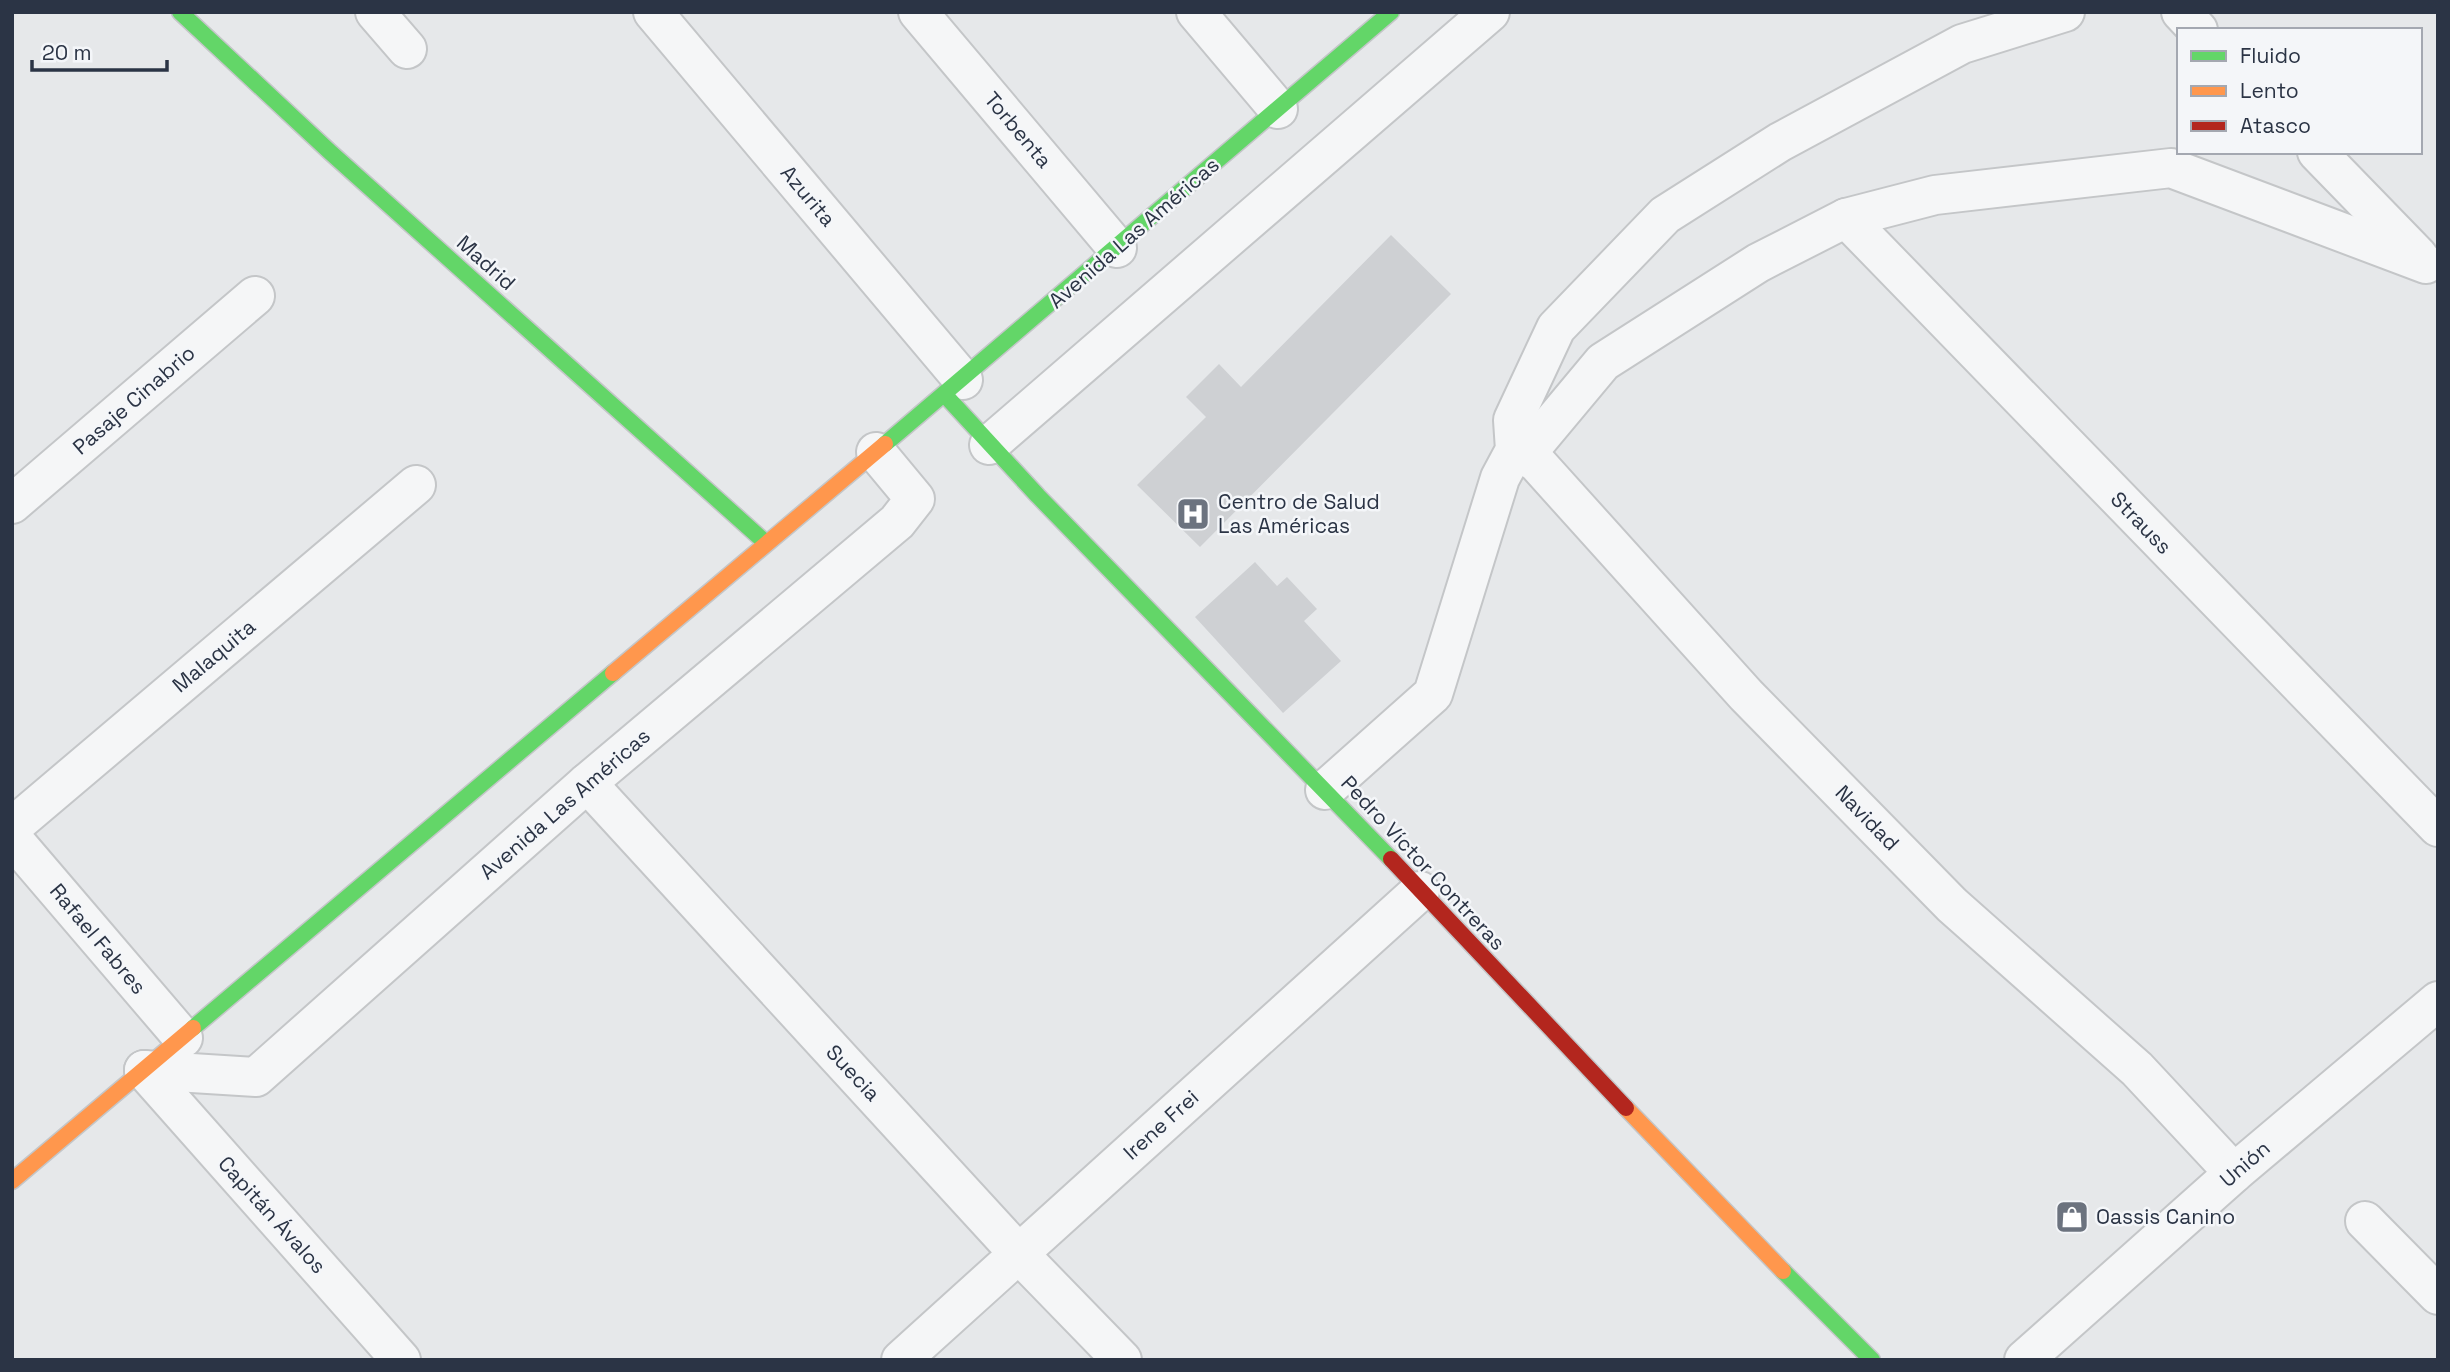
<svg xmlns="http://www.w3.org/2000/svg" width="2450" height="1372" font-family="'Space Grotesk',sans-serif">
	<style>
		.building { fill: #ced0d3 }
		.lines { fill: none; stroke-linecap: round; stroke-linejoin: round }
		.street-casing { stroke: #c4c6c8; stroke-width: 42 }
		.fast-casing { stroke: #c4c6c8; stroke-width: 19 }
		.slow-casing { stroke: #c4c6c8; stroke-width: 19 }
		.jam-casing { stroke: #c4c6c8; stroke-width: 19 }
		.street { stroke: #f5f6f7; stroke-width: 38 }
		.fast { stroke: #63d668; stroke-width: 16 }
		.slow { stroke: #ff974d; stroke-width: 16 }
		.jam { stroke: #b3261e; stroke-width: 16 }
		.labels { text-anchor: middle; stroke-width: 5; stroke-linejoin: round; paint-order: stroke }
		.street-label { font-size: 21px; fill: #2b3445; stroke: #f4f6f9 }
		.poi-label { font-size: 21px; fill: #2b3445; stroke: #f4f6f9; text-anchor: start }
	</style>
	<rect width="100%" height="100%" fill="#e6e8ea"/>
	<!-- building -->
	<g class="building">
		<path d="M 1391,235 L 1451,294 L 1200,547 L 1137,485 L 1206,417 L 1186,397 L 1219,364 L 1241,387 Z"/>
		<path d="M 1255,562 L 1277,586 L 1287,577 L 1317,609 L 1304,621 L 1341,661 L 1283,713 L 1195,617 Z"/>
	</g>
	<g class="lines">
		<defs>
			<g id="street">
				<path d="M 375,12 L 407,49"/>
				<path d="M 653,12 L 963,380"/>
				<path d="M 918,12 L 1117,248"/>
				<path d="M 1196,12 L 1278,109"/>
				<path d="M 2181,12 L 2198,30"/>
				<path d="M 2317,152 L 2418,256"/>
				<path d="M 1846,218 L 2438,827"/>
				<path d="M 989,445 L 1490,12"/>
				<path d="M 1515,450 L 1536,462 L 1746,695 L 1952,905 L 2137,1069 L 2234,1173"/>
				<path d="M 1515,450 L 1537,441 L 1603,362 L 1758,263 L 1846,218 L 1935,195 L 2171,168 L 2426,264"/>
				<path d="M 12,504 L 255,296"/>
				<path d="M 587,783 L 1019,1254 L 1122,1360"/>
				<path d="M 1325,790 L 1433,694 L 1500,478 L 1515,450 L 1513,420 L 1556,328 L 1665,215 L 1780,142 L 1962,44 L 2065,12"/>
				<path d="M 12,827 L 416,485"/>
				<path d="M 12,838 L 183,1038"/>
				<path d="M 144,1070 L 256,1077 L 587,783 L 897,522 L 915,499 L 876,452"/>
				<path d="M 144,1070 L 401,1360"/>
				<path d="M 2365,1221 L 2438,1295"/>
				<path d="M 901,1360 L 1420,891"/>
				<path d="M 2024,1360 L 2234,1173 L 2438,1001"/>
			</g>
			<g id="fast">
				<path d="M 180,12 L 330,152 L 766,543"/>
				<path d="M 945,395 L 1038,496 L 1391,859"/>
				<path d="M 885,444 L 1391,12"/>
				<path d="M 193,1028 L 613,673"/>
				<path d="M 1783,1271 L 1872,1360"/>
			</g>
			<g id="slow">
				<path d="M 613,673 L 885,444"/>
				<path d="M 1626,1108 L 1783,1271"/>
				<path d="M 12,1181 L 193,1028"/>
			</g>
			<path id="jam" d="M 1391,859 L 1626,1108"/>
		</defs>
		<!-- street casing -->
		<use href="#street" class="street-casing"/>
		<!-- fast casing -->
		<use href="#fast" class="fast-casing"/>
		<!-- slow casing -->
		<use href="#slow" class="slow-casing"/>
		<!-- jam casing -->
		<use href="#jam" class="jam-casing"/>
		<!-- street -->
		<use href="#street" class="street"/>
		<!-- fast -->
		<use href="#fast" class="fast"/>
		<!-- slow -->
		<use href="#slow" class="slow"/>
		<!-- jam -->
		<use href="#jam" class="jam"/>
	</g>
	<!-- icons -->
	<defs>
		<symbol id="hospital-square" viewBox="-11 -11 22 22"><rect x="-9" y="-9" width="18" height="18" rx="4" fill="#6c737f" stroke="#f4f6f9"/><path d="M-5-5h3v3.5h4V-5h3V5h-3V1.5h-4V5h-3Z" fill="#fff"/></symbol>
		<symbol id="shop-square" viewBox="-11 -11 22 22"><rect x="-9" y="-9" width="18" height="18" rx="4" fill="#6c737f" stroke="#f4f6f9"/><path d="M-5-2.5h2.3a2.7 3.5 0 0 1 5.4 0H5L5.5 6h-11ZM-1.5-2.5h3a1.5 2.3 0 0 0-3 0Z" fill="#fff"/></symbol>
	</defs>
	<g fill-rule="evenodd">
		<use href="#hospital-square" x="1174" y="495" width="38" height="38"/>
		<use href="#shop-square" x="2053" y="1198" width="38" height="38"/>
	</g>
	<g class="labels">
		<!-- street labels -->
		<g class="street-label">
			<text transform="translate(1018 130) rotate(50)" y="7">Torbenta</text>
			<text transform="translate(808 196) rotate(50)" y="7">Azurita</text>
			<text transform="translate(1134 233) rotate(-41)" y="7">Avenida Las Américas</text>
			<text transform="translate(486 263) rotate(42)" y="7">Madrid</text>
			<text transform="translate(134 400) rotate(-41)" y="7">Pasaje Cinabrio</text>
			<text transform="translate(2141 523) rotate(46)" y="7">Strauss</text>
			<text transform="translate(214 656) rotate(-40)" y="7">Malaquita</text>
			<text transform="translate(565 804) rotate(-41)" y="7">Avenida Las Américas</text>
			<text transform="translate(1867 818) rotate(46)" y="7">Navidad</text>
			<text transform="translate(1423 863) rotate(47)" y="7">Pedro Víctor Contreras</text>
			<text transform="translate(98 939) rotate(50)" y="7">Rafael Fabres</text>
			<text transform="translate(853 1073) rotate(47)" y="7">Suecia</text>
			<text transform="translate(1161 1125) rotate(-42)" y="7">Irene Frei</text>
			<text transform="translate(2245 1164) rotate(-41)" y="7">Unión</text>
			<text transform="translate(272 1215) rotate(48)" y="7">Capitán Ávalos</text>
		</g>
		<!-- poi labels -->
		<g class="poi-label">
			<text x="1218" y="509">Centro de Salud<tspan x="1218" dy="24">Las Américas</tspan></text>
			<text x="2096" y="1224">Oassis Canino</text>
		</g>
	</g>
	<!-- border -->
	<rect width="2450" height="1372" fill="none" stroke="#2b3445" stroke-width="28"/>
	<!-- legend -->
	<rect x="2177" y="28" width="245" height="126" fill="#f4f6f9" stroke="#a4a8b1" stroke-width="2"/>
	<rect x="2191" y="51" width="35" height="10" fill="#63d668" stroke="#a4a8b1" stroke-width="2"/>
	<text x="2240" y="63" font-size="21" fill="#2b3445">Fluido</text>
	<rect x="2191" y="86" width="35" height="10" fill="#ff974d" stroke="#a4a8b1" stroke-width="2"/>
	<text x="2240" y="98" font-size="21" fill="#2b3445">Lento</text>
	<rect x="2191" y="121" width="35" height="10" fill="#b3261e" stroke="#a4a8b1" stroke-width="2"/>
	<text x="2240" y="133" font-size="21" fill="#2b3445">Atasco</text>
	<!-- scale -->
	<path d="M32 60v10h135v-10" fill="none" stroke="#2b3445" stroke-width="3.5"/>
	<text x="42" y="60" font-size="21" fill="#2b3445" stroke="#f4f6f9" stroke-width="5" paint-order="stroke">20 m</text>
</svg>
